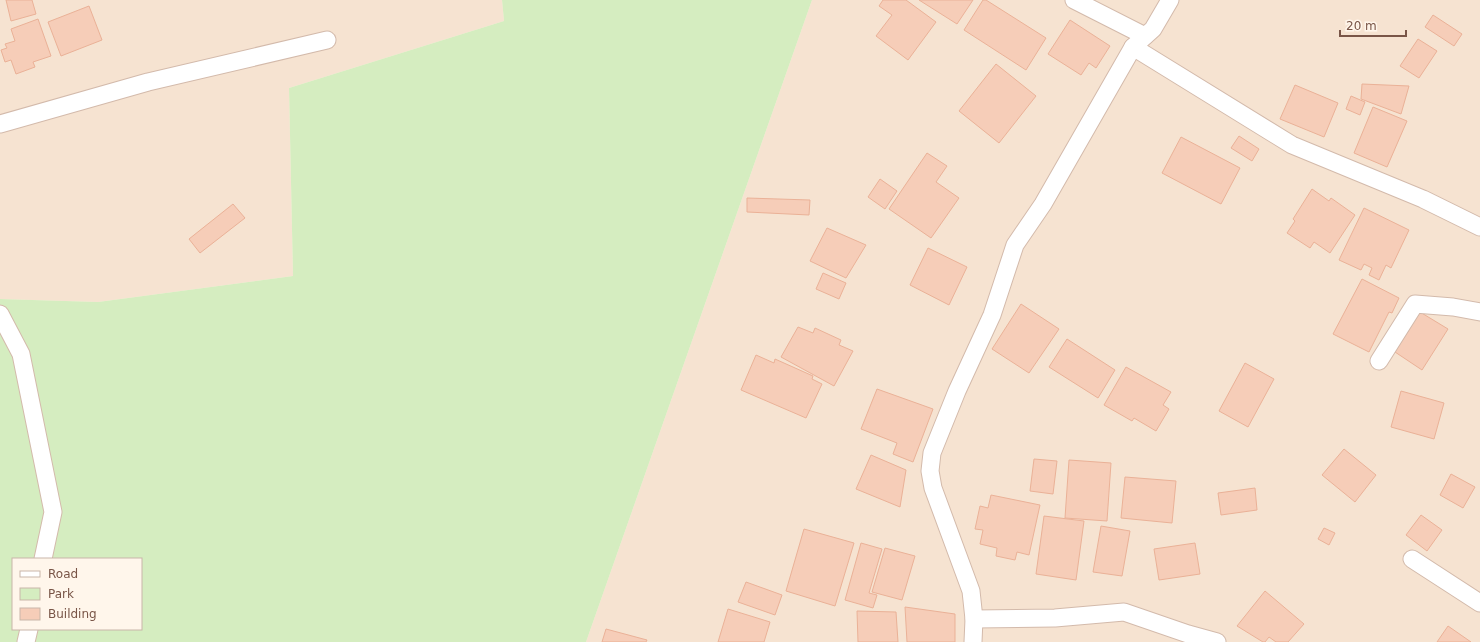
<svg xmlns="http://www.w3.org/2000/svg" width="1480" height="642" font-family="'DejaVu Sans',sans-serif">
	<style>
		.residential { fill: #f6e3d1 }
		.green { fill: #d5edc0; fill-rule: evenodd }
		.building { fill: #f6cdb8; stroke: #eab197 }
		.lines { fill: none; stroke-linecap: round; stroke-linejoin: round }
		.street-casing { stroke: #d3baab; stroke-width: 19 }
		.street { stroke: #fff; stroke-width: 17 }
	</style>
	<rect width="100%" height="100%" fill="#fef2e3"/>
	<!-- residential -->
	<g class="residential">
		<path d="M 0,0 L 502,0 L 504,21 L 289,88 L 293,276 L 98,302 L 0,299 Z"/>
		<path d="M 812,0 L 1480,0 L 1480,642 L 586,642 Z"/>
	</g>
	<!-- green -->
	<path class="green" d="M 502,0 L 812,0 L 586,642 L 0,642 L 0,299 L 98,302 L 293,276 L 289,88 L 504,21 ZM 13,559 L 141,559 L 141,629 L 13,629 Z"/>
	<!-- building -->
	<g class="building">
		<path d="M 6,0 L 32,0 L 36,14 L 11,21 Z"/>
		<path d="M 883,0 L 906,0 L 936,22 L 908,60 L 876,36 L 892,15 L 879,6 Z"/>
		<path d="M 919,0 L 973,0 L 957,24 Z"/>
		<path d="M 983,0 L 986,0 L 1046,38 L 1026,70 L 964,30 Z"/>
		<path d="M 89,6 L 102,40 L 61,56 L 48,22 Z"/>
		<path d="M 1433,15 L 1462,34 L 1454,46 L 1425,27 Z"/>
		<path d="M 38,19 L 51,56 L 33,62 L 35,67 L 16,74 L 11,60 L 5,62 L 1,50 L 7,48 L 5,44 L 15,41 L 11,29 Z"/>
		<path d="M 1070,20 L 1110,46 L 1096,68 L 1089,63 L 1081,75 L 1048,54 Z"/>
		<path d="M 1418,39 L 1437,51 L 1419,78 L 1400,66 Z"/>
		<path d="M 996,64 L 1036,96 L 999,143 L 959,111 Z"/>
		<path d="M 1362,84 L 1409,86 L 1401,114 L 1361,99 Z"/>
		<path d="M 1295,85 L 1338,103 L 1324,137 L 1280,119 Z"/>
		<path d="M 1351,96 L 1365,102 L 1360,115 L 1346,109 Z"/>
		<path d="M 1373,107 L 1407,121 L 1387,167 L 1354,153 Z"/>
		<path d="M 1239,136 L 1259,149 L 1252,161 L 1231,148 Z"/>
		<path d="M 1181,137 L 1240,168 L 1221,204 L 1162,173 Z"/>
		<path d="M 927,153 L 947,166 L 936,182 L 959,198 L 931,238 L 889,209 Z"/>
		<path d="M 880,179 L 897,191 L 885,209 L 868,197 Z"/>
		<path d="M 1312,189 L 1329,201 L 1331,198 L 1355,215 L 1330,253 L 1314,242 L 1310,248 L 1287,233 L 1295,221 L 1293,219 Z"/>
		<path d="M 747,198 L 810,200 L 809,215 L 747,212 Z"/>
		<path d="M 233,204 L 245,218 L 200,253 L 189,239 Z"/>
		<path d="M 1364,208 L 1409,230 L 1391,268 L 1386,265 L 1379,280 L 1369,275 L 1372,268 L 1364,264 L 1361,270 L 1339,260 Z"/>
		<path d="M 827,228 L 866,245 L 846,278 L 810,261 Z"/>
		<path d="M 928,248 L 967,267 L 949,305 L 910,285 Z"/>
		<path d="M 823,273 L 846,283 L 839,299 L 816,289 Z"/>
		<path d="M 1362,279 L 1399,298 L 1392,313 L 1389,312 L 1369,352 L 1333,334 Z"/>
		<path d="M 1021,304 L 1059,329 L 1029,373 L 992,349 Z"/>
		<path d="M 1420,312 L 1448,329 L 1422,370 L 1395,352 Z"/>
		<path d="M 798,327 L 813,333 L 815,328 L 841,340 L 839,345 L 853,351 L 834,386 L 781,357 Z"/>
		<path d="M 1067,339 L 1115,370 L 1098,398 L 1049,367 Z"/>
		<path d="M 756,355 L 774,363 L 775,359 L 813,376 L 812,379 L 822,384 L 806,418 L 741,390 Z"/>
		<path d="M 1245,363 L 1274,379 L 1248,427 L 1219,411 Z"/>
		<path d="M 1126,367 L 1171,392 L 1163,405 L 1169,409 L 1156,431 L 1134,418 L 1132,421 L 1104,405 Z"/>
		<path d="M 877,389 L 933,409 L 913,462 L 893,454 L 897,443 L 861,429 Z"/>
		<path d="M 1401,391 L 1444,403 L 1434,439 L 1391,427 Z"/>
		<path d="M 1344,449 L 1376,475 L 1355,502 L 1322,475 Z"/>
		<path d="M 871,455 L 906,470 L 900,507 L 856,489 Z"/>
		<path d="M 1034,459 L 1057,461 L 1053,494 L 1030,491 Z"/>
		<path d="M 1069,460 L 1111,463 L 1107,521 L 1065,518 Z"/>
		<path d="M 1451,474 L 1475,487 L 1463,508 L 1440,495 Z"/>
		<path d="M 1125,477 L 1176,481 L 1172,523 L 1121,518 Z"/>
		<path d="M 1255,488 L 1257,510 L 1221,515 L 1218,493 Z"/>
		<path d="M 991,495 L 1040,505 L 1029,555 L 1017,552 L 1015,560 L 996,556 L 997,548 L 980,544 L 983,530 L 975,529 L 980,506 L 988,508 Z"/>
		<path d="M 1421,515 L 1442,530 L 1427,551 L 1406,535 Z"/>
		<path d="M 1044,516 L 1084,521 L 1076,580 L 1036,574 Z"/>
		<path d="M 1101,526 L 1130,531 L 1122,576 L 1093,572 Z"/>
		<path d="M 1324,528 L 1335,533 L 1329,545 L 1318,539 Z"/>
		<path d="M 804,529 L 854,543 L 835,606 L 786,591 Z"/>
		<path d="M 861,543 L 882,549 L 869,593 L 877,595 L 873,608 L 845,600 Z"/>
		<path d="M 1195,543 L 1200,574 L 1159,580 L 1154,549 Z"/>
		<path d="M 885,548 L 915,556 L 902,600 L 872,592 Z"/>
		<path d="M 746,582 L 782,595 L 775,615 L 738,602 Z"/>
		<path d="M 1265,591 L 1304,624 L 1288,642 L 1276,642 L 1269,637 L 1265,642 L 1263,642 L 1237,626 Z"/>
		<path d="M 905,607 L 955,614 L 955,642 L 907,642 Z"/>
		<path d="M 728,609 L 770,622 L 764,642 L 718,642 Z"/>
		<path d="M 857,611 L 896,612 L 898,642 L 858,642 Z"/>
		<path d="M 1448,626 L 1471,642 L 1437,642 Z"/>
		<path d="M 606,629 L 647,640 L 646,642 L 602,642 Z"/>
	</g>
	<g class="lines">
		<defs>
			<g id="street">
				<path d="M 1074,0 L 1145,36"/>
				<path d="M 1133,47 L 1292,145 L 1423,199 L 1480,227"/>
				<path d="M 0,124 L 148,82 L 327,40"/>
				<path d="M 0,314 L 21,354 L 53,512 L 43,559"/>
				<path d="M 1379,361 L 1415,304 L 1453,307 L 1480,312"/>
				<path d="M 1412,559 L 1480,603"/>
				<path d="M 974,619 L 1055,618 L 1124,612 L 1188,634 L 1217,642"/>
				<path d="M 26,642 L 29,629"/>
				<path d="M 973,642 L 974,619 L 971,591 L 933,488 L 930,471 L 932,453 L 957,391 L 992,315 L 1015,245 L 1043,204 L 1133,47 L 1153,29 L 1170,0"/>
			</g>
		</defs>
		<!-- street casing -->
		<use href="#street" class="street-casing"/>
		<!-- street -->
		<use href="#street" class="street"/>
	</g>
	<!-- legend -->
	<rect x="12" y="558" width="130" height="72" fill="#fff6eb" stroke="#c9b6a9"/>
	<rect x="20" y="571" width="20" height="6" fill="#ffffff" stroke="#c9b6a9"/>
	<text x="48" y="578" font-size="12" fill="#795547">Road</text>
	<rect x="20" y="588" width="20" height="12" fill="#d5edc0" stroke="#c9b6a9"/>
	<text x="48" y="598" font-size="12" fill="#795547">Park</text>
	<rect x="20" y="608" width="20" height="12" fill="#f6cdb8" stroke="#c9b6a9"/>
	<text x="48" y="618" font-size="12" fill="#795547">Building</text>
	<!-- scale -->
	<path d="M1340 30v6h66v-6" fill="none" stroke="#795547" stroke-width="2"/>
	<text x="1346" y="30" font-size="12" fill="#795547" stroke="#fff6eb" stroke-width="3" paint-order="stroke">20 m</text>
</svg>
